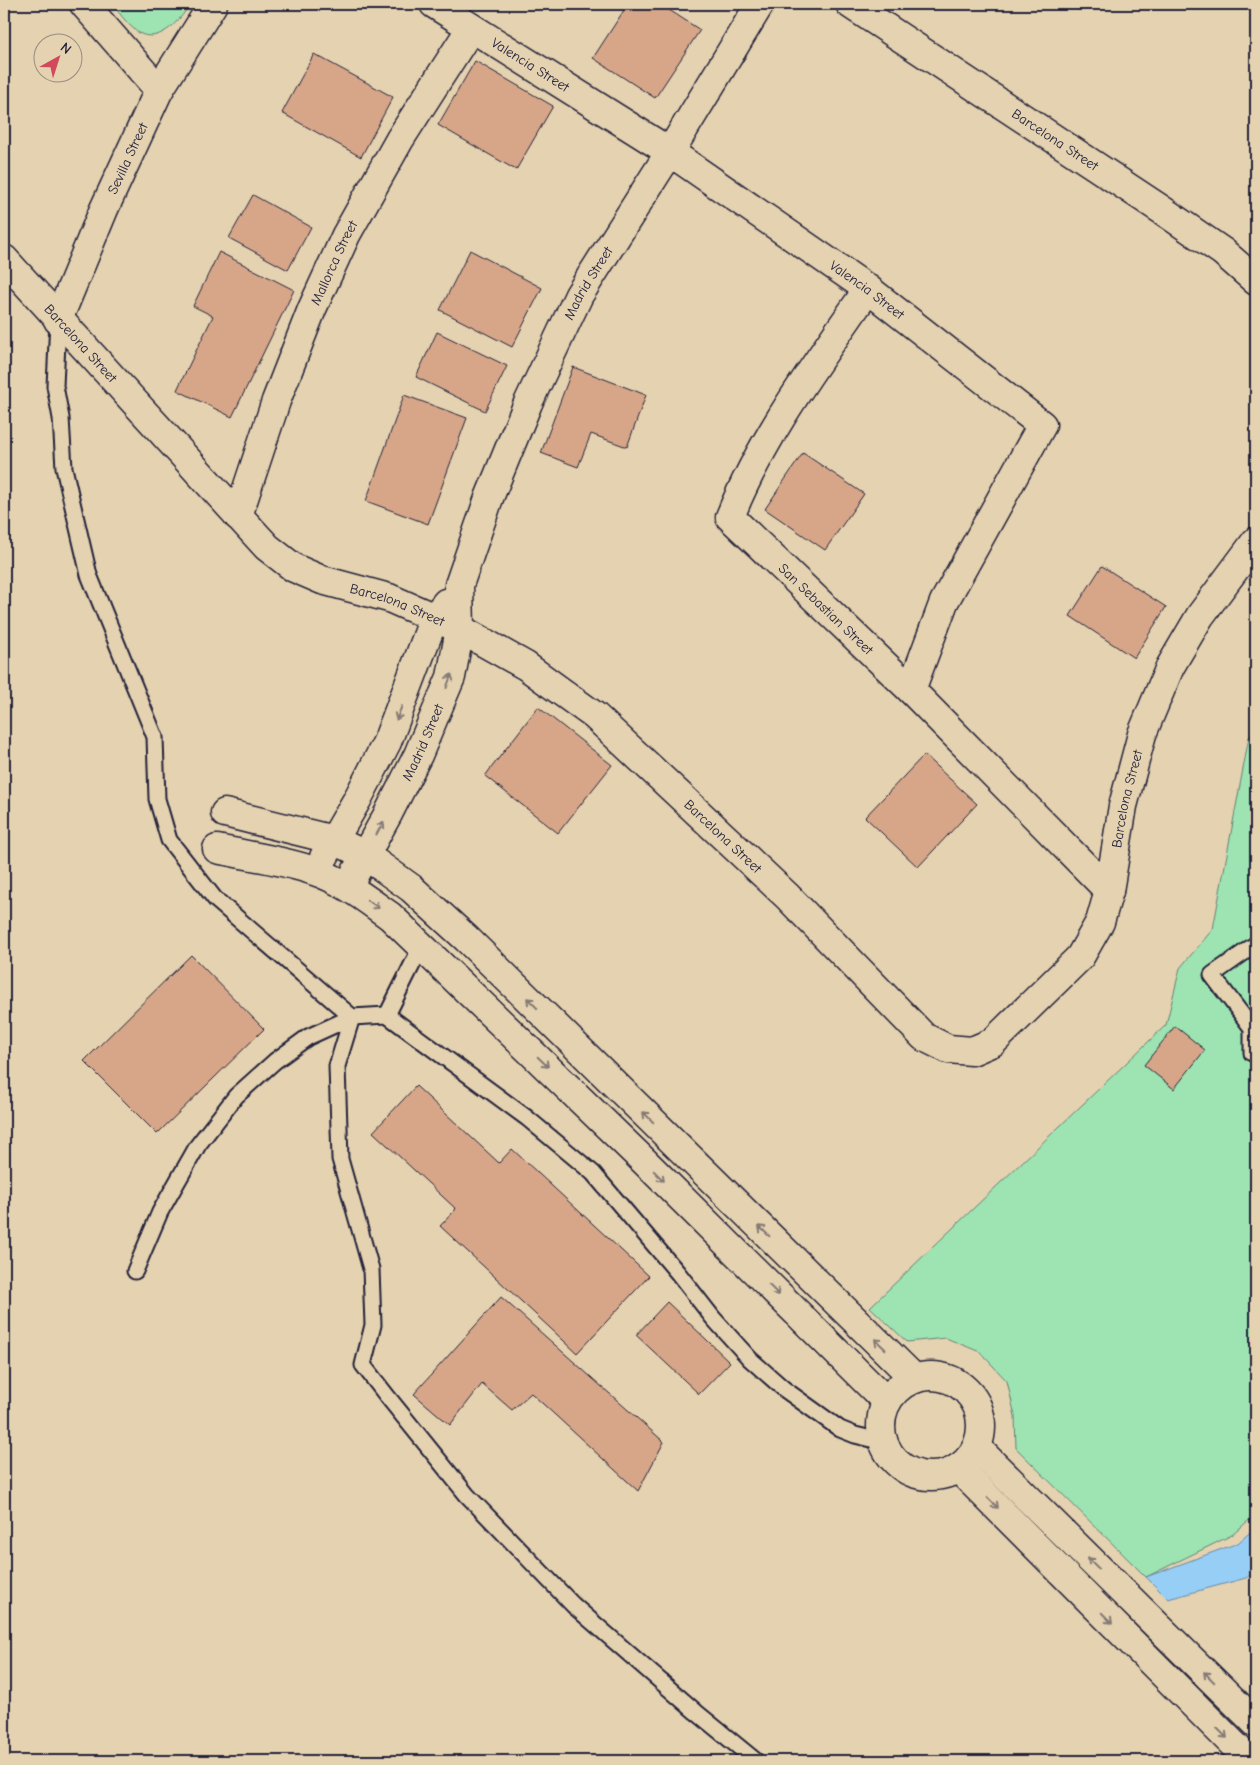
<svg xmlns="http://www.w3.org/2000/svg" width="1260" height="1765" font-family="'Comic Neue',sans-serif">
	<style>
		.green { fill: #9de4b2; stroke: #608376 }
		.water { fill: #96cef5; stroke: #6889ab }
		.building { fill: #d7a689; stroke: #22223b }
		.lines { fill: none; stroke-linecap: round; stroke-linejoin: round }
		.lane-casing { stroke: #22223b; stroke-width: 19 }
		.street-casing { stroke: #22223b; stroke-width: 31 }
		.lane { stroke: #e5d2b0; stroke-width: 15 }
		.street { stroke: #e5d2b0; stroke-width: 28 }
		.oneway { stroke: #847a76 }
		.labels { text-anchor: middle; stroke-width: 4; stroke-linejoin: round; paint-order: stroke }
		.street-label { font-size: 14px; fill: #22223b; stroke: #e5d2b0 }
	</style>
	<rect width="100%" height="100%" fill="#e5d2b0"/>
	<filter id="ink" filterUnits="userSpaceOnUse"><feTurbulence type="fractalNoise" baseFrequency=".02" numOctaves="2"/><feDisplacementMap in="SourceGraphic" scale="10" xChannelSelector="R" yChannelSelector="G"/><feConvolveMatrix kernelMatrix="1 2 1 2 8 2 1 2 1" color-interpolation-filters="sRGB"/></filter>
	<g filter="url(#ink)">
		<!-- green -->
		<g class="green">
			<path d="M 112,4 L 190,4 C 180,21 156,48 135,30 C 126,23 119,12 112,4 Z"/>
			<path d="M 1256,732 L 1256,1514 L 1232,1535 L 1146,1577 L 1016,1448 L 1015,1416 L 1007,1381 L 980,1352 L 946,1338 L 907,1342 L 870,1307 L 1166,1025 L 1180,968 L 1213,929 L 1249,737 Z"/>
		</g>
		<!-- water -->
		<path class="water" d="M 1256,1527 L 1256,1570 L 1246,1578 L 1168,1599 L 1146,1577 L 1238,1543 Z"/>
		<!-- building -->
		<g class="building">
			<path d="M 628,4 L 660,4 L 700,30 L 655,98 L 593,58 Z"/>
			<path d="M 314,54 L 393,97 L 361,157 L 282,113 Z"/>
			<path d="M 475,61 L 553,106 L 516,170 L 438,125 Z"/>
			<path d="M 253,195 L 311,227 L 288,270 L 229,238 Z"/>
			<path d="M 470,250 L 542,288 L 512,347 L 440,310 Z"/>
			<path d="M 219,252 L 294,290 L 232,417 L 177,390 L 213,316 L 193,306 Z"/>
			<path d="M 437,332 L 507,366 L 485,411 L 416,377 Z"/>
			<path d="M 573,367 L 646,395 L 627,447 L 591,434 L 578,467 L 541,453 Z"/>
			<path d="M 404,395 L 467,418 L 428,524 L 366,501 Z"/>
			<path d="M 803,453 L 864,494 L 825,550 L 765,509 Z"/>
			<path d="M 1102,566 L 1166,607 L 1134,658 L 1070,616 Z"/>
			<path d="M 538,707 L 612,765 L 558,833 L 485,776 Z"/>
			<path d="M 924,755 L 977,804 L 918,867 L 865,817 Z"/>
			<path d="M 191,955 L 264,1029 L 157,1134 L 84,1061 Z"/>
			<path d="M 1175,1026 L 1205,1050 L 1174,1089 L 1144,1065 Z"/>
			<path d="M 416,1086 L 499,1163 L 512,1149 L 649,1276 L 577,1353 L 440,1226 L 456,1209 L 373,1132 Z"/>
			<path d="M 501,1297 L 664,1442 L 638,1491 L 531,1393 L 512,1410 L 482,1384 L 450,1425 L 414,1394 Z"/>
			<path d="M 667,1302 L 730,1362 L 699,1394 L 636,1335 Z"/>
		</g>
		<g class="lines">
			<defs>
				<g id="lane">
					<path d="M 58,320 L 55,386 L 61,418 L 64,468 L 89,575 L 155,737 L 157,799 L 169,840 L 215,899 L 352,1017"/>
					<path d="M 387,1015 L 422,945"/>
					<path d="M 352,1017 L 337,1066 L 340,1159 L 371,1269 L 373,1325 L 363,1365 L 387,1396 L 467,1495 L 573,1605 L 696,1712 L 756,1761"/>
					<path d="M 1252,1053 L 1252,1028 L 1212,975 L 1256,944"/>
					<path d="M 135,1271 L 160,1212 L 198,1145 L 236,1096 L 275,1061 L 308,1037 L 352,1017 L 387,1015 L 527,1118 L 593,1173 L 678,1273 L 713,1318 L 750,1359 L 784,1389 L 840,1429 L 855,1435 L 884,1442"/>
				</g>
				<g id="street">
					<path d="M 84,4 L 159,90"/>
					<path id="s1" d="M 434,4 L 670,152 L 868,289 L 1042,425 L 944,602 L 911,690"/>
					<path id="s2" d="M 850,4 L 1159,208 L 1223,252 L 1256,281"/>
					<path id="s3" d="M 4,259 L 267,547 L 294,568 L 322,580 L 389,598 L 460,629 L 526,666 L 595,716 L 787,896 L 924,1037 L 948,1049 L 972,1051 L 993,1042 L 1080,957 L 1100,922 L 1109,891 L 1123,806 L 1142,734 L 1170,667 L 1200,616 L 1256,541"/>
					<path id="s4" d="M 868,289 C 819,360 762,436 730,517 L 911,690 L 1109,891"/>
					<path id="s5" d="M 58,320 L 104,209 L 159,90 L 213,4"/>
					<path id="s6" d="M 238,516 L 276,401 L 312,309 L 346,235 L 400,139 L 471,28"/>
					<path d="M 225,813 L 334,840 L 365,855 L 411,888 L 467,939 L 915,1379"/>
					<path d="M 217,849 C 249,856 283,860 314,871 C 342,880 366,899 390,916 L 643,1160 L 887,1402"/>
					<path d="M 324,857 L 357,800 L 387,742 L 434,618 L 446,603"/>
					<path id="s7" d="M 348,886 L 388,814 L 418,755 L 451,677 L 460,629 L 459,585 L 489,498 L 528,403 L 579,295 L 670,152 L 760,4"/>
					<circle cx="931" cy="1426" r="50"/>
					<path d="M 977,1448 L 1256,1723"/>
					<path d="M 958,1468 L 1250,1761"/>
				</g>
			</defs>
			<!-- lane casing -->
			<use href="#lane" class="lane-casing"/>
			<!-- street casing -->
			<use href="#street" class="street-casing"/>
			<!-- lane -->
			<use href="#lane" class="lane"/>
			<!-- street -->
			<use href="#street" class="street"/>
		</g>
		<!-- one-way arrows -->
		<defs><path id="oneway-shaft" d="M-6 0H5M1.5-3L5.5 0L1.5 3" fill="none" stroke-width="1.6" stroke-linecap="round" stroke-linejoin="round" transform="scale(1.25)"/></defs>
		<g class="oneway">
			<use href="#oneway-shaft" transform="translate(449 681) rotate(-70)"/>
			<use href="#oneway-shaft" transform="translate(399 713) rotate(112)"/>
			<use href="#oneway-shaft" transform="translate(380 828) rotate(-61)"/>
			<use href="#oneway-shaft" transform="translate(373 904) rotate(35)"/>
			<use href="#oneway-shaft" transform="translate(532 1003) rotate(-135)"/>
			<use href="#oneway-shaft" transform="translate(543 1062) rotate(44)"/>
			<use href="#oneway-shaft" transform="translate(648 1117) rotate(-135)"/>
			<use href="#oneway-shaft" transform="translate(659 1176) rotate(45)"/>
			<use href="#oneway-shaft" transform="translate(764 1231) rotate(-136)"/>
			<use href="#oneway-shaft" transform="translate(774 1290) rotate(45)"/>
			<use href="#oneway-shaft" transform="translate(880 1344) rotate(-136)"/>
			<use href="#oneway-shaft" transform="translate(993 1503) rotate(45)"/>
			<use href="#oneway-shaft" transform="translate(1093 1563) rotate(-135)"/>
			<use href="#oneway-shaft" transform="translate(1107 1618) rotate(45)"/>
			<use href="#oneway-shaft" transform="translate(1209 1677) rotate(-135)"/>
			<use href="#oneway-shaft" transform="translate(1222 1733) rotate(45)"/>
		</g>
	</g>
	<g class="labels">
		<!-- street labels -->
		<g class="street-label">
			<text dy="5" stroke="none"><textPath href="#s1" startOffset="114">Valencia Street</textPath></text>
			<text dy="5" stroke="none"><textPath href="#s2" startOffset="246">Barcelona Street</textPath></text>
			<text dy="5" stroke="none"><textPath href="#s5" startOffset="176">Sevilla Street</textPath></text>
			<text dy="5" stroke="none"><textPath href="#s6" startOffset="271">Mallorca Street</textPath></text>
			<text dy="5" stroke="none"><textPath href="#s7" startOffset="655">Madrid Street</textPath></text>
			<text dy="5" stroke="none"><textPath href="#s1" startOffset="519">Valencia Street</textPath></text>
			<text dy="5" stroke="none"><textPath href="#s3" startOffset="114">Barcelona Street</textPath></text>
			<text dy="5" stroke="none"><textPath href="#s3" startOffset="534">Barcelona Street</textPath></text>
			<text dy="5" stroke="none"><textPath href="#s4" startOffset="400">San Sebastian Street</textPath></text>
			<text dy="5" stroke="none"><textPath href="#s7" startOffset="162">Madrid Street</textPath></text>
			<text dy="5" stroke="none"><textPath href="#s3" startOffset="1584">Barcelona Street</textPath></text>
			<text dy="5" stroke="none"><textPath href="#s3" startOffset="938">Barcelona Street</textPath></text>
		</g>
	</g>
	<!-- margin -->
	<rect width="1260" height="1765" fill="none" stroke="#e5d2b0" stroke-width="20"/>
	<rect x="10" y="10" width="1240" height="1745" fill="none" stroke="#22223b" stroke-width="2" filter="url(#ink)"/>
	<!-- north arrow -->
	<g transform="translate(58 58) rotate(39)"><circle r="24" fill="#e5d2b0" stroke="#978c81"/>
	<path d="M0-4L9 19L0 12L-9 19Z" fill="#d1495b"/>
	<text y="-8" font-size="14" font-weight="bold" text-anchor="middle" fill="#22223b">N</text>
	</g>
</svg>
